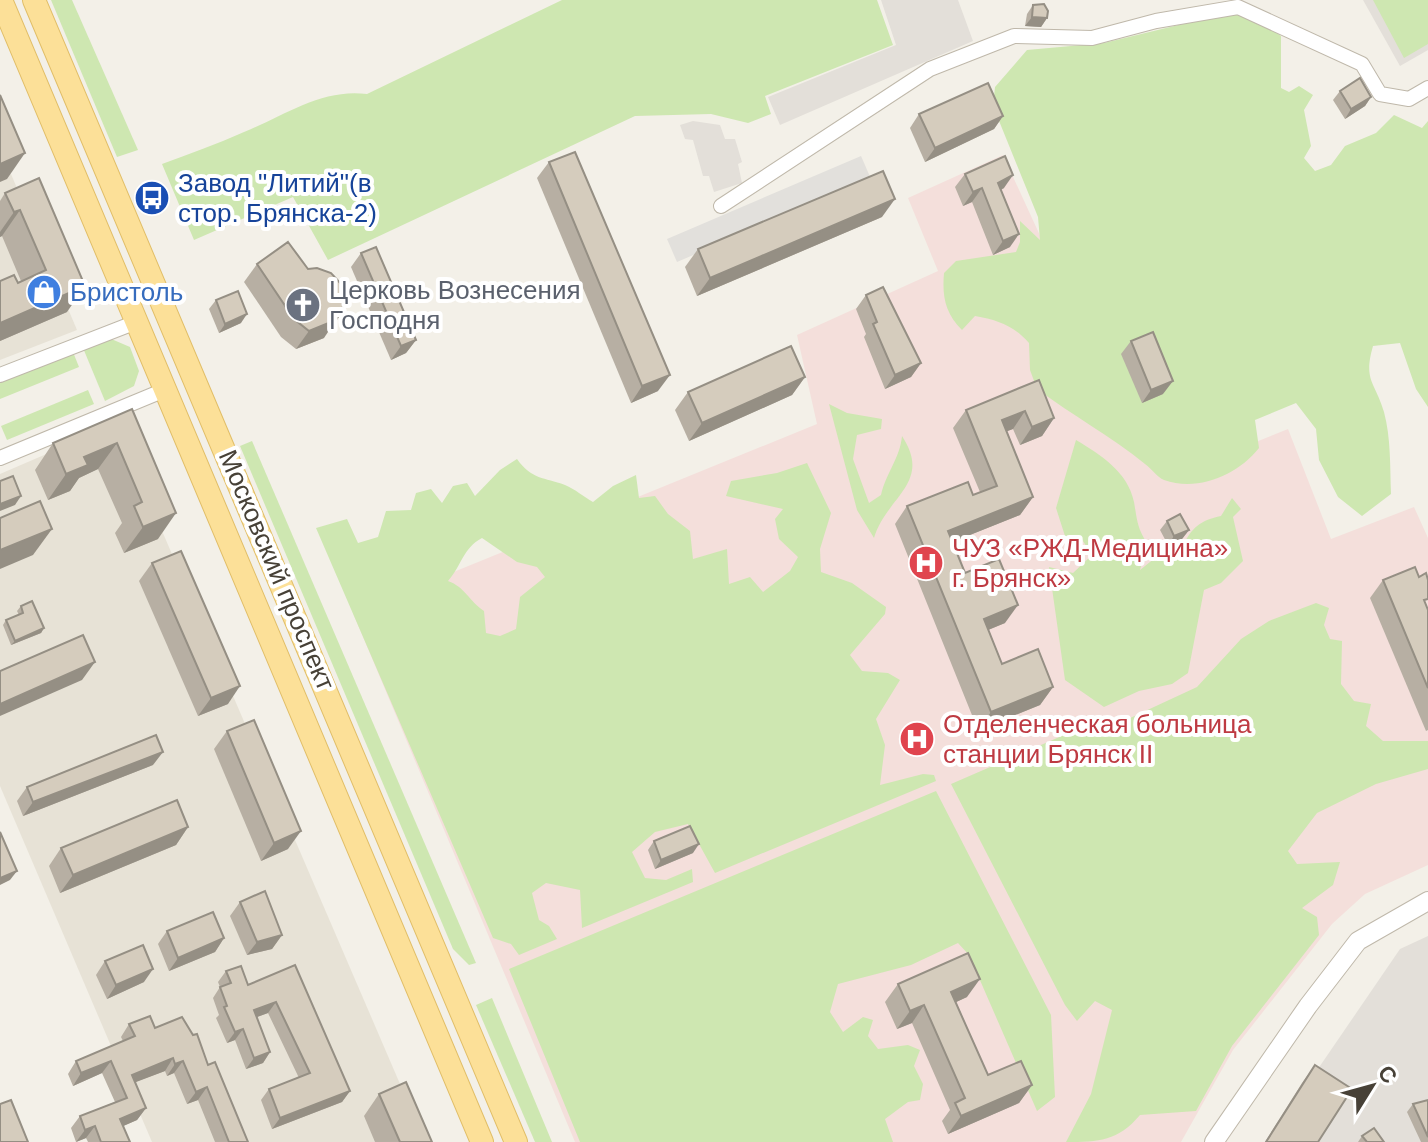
<svg xmlns="http://www.w3.org/2000/svg" width="1428" height="1142" font-family="Helvetica,sans-serif">
	<style>
		.residential { fill: #e7e2d6 }
		.industrial { fill: #e3dfd9 }
		.medical { fill: #f4dfdb }
		.green { fill: #cee7b1; fill-rule: evenodd }
		.parking { fill: #e2e0dc }
		.lines { fill: none; stroke-linecap: round; stroke-linejoin: round }
		.minor-casing { stroke: #bfb8aa; stroke-width: 16 }
		.tertiary-casing { stroke: #bfb8aa; stroke-width: 20 }
		.primary-casing { stroke: #e1be68; stroke-width: 24 }
		.minor { stroke: #fff; stroke-width: 14 }
		.tertiary { stroke: #fff; stroke-width: 18 }
		.primary { stroke: #fce098; stroke-width: 22 }
		.wall { fill: #b7afa3 }
		.shaded-wall { fill: #958f84 }
		.building { fill: #d5ccbd; stroke: #958f84; stroke-width: 2 }
		.labels { text-anchor: middle; stroke-width: 8; stroke-linejoin: round; paint-order: stroke }
		.transit-label { font-size: 26px; fill: #164399; stroke: #fff; text-anchor: start }
		.worship-label { font-size: 26px; fill: #5b616d; stroke: #fff; text-anchor: start }
		.shop-label { font-size: 26px; fill: #366cbe; stroke: #fff; text-anchor: start }
		.health-label { font-size: 26px; fill: #be3a42; stroke: #fff; text-anchor: start }
		.street-label { font-size: 26px; fill: #474137; stroke: #fff }
	</style>
	<rect width="100%" height="100%" fill="#f3f0e8"/>
	<!-- residential -->
	<g class="residential">
		<path d="M 0,148 L 77,330 L 0,360 Z"/>
		<path d="M 116,424 L 425,1142 L 152,1142 L 0,786 L 0,474 Z"/>
	</g>
	<!-- industrial -->
	<g class="industrial">
		<path d="M 881,0 L 958,0 L 973,41 L 780,125 L 768,97 L 896,45 Z"/>
		<path d="M 1363,0 L 1428,0 L 1428,50 L 1400,66 Z"/>
		<path d="M 693,121 L 720,125 L 725,139 L 735,139 L 742,162 L 738,164 L 742,183 L 714,192 L 709,176 L 703,176 L 693,140 L 685,139 L 680,125 Z"/>
		<path d="M 1428,936 L 1428,1142 L 1268,1142 L 1400,949 Z"/>
	</g>
	<!-- medical -->
	<path class="medical" d="M 1003,155 L 1065,290 L 1172,476 L 1288,429 L 1331,539 L 1414,507 L 1428,538 L 1428,865 L 1365,894 L 1332,924 L 1233,1050 L 1181,1142 L 575,1142 L 353,613 L 817,424 L 797,335 L 938,271 L 908,198 Z"/>
	<!-- green -->
	<g class="green">
		<path d="M 51,0 L 72,0 L 138,150 L 117,157 Z"/>
		<path d="M 562,0 L 877,0 L 893,45 L 765,96 L 771,114 L 748,123 L 711,114 L 635,116 L 328,260 L 293,197 L 194,240 L 162,164 C 189,154 217,144 244,132 C 284,116 322,88 367,94 Z"/>
		<path d="M 1373,0 L 1428,0 L 1428,44 L 1404,58 Z"/>
		<path d="M 1224,14 C 1247,14 1263,21 1281,36 L 1281,88 L 1289,92 L 1299,86 L 1313,95 L 1304,110 L 1311,146 L 1304,158 L 1315,171 L 1331,165 L 1345,146 L 1376,133 L 1394,115 L 1422,128 L 1428,121 L 1428,407 L 1416,389 L 1400,343 L 1373,346 C 1363,381 1375,381 1384,412 C 1391,438 1390,467 1391,494 L 1362,516 L 1338,497 L 1319,460 L 1316,429 L 1296,403 L 1255,420 L 1259,448 C 1238,475 1198,492 1164,480 C 1157,477 1152,469 1145,464 C 1112,437 1072,415 1037,389 L 1030,370 L 1029,343 C 1014,326 998,320 975,316 L 962,330 C 945,313 942,296 944,273 L 956,261 L 1016,252 L 1020,242 L 1020,221 L 1040,240 L 1038,217 L 993,106 L 995,87 L 1027,50 L 1104,43 Z"/>
		<path d="M 109,338 L 130,347 L 139,371 L 134,386 L 105,401 L 83,348 Z"/>
		<path d="M 73,352 L 79,367 L 0,399 L 0,382 Z"/>
		<path d="M 88,390 L 94,404 L 7,440 L 1,426 Z"/>
		<path d="M 829,404 L 847,413 L 882,419 L 881,429 L 857,435 L 853,459 L 869,503 L 881,495 C 886,473 900,458 902,436 C 933,483 886,497 874,538 L 857,510 Z"/>
		<path d="M 1076,440 C 1101,455 1128,472 1134,502 C 1137,519 1137,528 1147,543 L 1140,570 L 1155,558 L 1183,546 C 1191,528 1201,520 1221,516 L 1232,498 L 1241,509 L 1233,517 L 1243,561 L 1221,583 L 1204,590 L 1188,673 L 1172,684 L 1139,691 L 1104,707 L 1065,680 L 1049,567 L 1073,573 L 1092,555 L 1081,538 L 1065,536 L 1056,508 Z"/>
		<path d="M 252,441 L 476,963 L 469,965 L 453,949 L 240,446 Z"/>
		<path d="M 517,459 C 532,480 544,477 565,485 C 575,489 584,497 593,502 L 613,486 L 636,475 L 639,498 L 655,496 L 668,514 L 690,531 L 693,559 L 727,549 L 729,584 L 750,577 L 763,592 L 790,571 L 798,557 L 779,539 L 775,519 L 783,509 L 726,496 L 731,481 L 777,473 L 807,463 L 831,513 L 820,549 L 821,572 L 852,583 L 886,607 L 885,614 L 850,655 L 862,671 L 888,673 L 900,680 L 876,719 L 885,745 L 880,785 L 923,774 L 934,775 L 936,781 L 715,873 L 688,824 L 655,832 L 632,852 L 645,878 L 666,880 L 692,869 L 693,882 L 582,928 L 580,890 L 546,883 L 532,893 L 539,920 L 549,926 L 557,939 L 519,955 L 511,944 L 493,938 L 316,528 L 347,519 L 358,543 L 378,537 L 386,511 L 411,510 L 416,493 L 431,489 L 442,503 L 453,486 L 467,483 L 475,496 L 500,470 ZM 482,538 L 517,562 L 537,567 L 545,577 L 520,597 L 516,629 L 500,636 L 486,633 L 484,611 C 469,601 465,587 448,581 C 462,565 463,548 482,538 Z"/>
		<path d="M 1316,603 L 1329,608 L 1324,625 L 1330,639 L 1342,641 L 1341,684 L 1354,701 L 1371,704 L 1366,726 L 1383,741 L 1428,741 L 1428,769 L 1376,784 L 1317,813 L 1288,851 L 1297,864 L 1340,862 L 1333,885 L 1302,908 L 1317,917 L 1319,935 L 1232,1046 L 1196,1111 L 1140,1115 C 1118,1141 1099,1142 1066,1142 L 1091,1094 L 1112,1010 L 1095,1001 L 1077,1021 L 1065,1005 L 951,784 L 1071,732 L 1100,732 L 1197,687 L 1241,639 L 1269,621 Z"/>
		<path d="M 936,791 L 1051,1015 L 1055,1097 L 1037,1111 L 969,955 L 958,943 L 911,965 L 838,984 L 830,1012 L 843,1032 L 863,1017 L 873,1020 L 868,1036 L 878,1049 L 908,1045 L 920,1050 L 914,1066 L 923,1084 L 920,1100 L 908,1102 L 885,1119 L 893,1142 L 580,1142 L 509,969 Z"/>
		<path d="M 492,998 L 552,1142 L 535,1142 L 476,1005 Z"/>
	</g>
	<!-- parking -->
	<path class="parking" d="M 861,156 L 871,179 L 677,262 L 667,239 Z"/>
	<g class="lines">
		<defs>
			<g id="minor">
				<path d="M 721,206 L 930,69 L 1014,36 L 1092,38 L 1156,21 L 1238,7 L 1362,64 L 1380,94 L 1409,99 L 1428,88"/>
				<path d="M 0,375 L 139,321"/>
				<path d="M 0,458 L 167,389"/>
			</g>
			<path id="tertiary" d="M 1214,1142 L 1308,1006 L 1358,941 L 1428,901"/>
			<g id="primary">
				<path d="M 1,0 L 482,1142"/>
				<path d="M 34,0 L 516,1142"/>
			</g>
		</defs>
		<!-- minor casing -->
		<use href="#minor" class="minor-casing"/>
		<!-- tertiary casing -->
		<use href="#tertiary" class="tertiary-casing"/>
		<!-- primary casing -->
		<use href="#primary" class="primary-casing"/>
		<!-- minor -->
		<use href="#minor" class="minor"/>
		<!-- tertiary -->
		<use href="#tertiary" class="tertiary"/>
		<!-- primary -->
		<use href="#primary" class="primary"/>
	</g>
	<!-- wall -->
	<g class="wall">
		<path d="M 1033,5 L 1047,18 L 1041,27 L 1025,26 L 1027,14 Z"/>
		<path d="M 1340,91 L 1371,97 L 1365,106 L 1345,119 L 1333,100 Z"/>
		<path d="M 919,114 L 1003,116 L 994,129 L 925,162 L 910,128 Z"/>
		<path d="M 549,162 L 658,391 L 631,403 L 537,178 Z"/>
		<path d="M 965,174 L 1004,188 L 1001,190 L 1010,247 L 993,255 L 972,202 L 963,206 L 955,187 Z"/>
		<path d="M 39,178 L 67,312 L 0,341 L 0,281 L 18,283 L 21,281 L 2,236 L 0,237 L 0,201 L 5,193 Z"/>
		<path d="M 882,217 L 697,296 L 685,267 L 698,249 Z"/>
		<path d="M 361,253 L 416,340 L 406,353 L 391,360 L 351,267 Z"/>
		<path d="M 257,264 L 324,338 L 296,349 L 281,337 L 244,282 Z"/>
		<path d="M 866,295 L 921,363 L 911,377 L 885,389 L 864,337 L 866,334 L 856,309 Z"/>
		<path d="M 216,300 L 241,323 L 219,333 L 209,309 Z"/>
		<path d="M 1131,341 L 1163,394 L 1142,403 L 1121,354 Z"/>
		<path d="M 805,377 L 792,395 L 689,441 L 675,410 L 688,392 Z"/>
		<path d="M 1039,380 L 1054,418 L 1042,436 L 1020,445 L 1013,429 L 1007,431 L 1033,497 L 1020,515 L 952,542 L 965,573 L 1005,623 L 988,630 L 1002,664 L 1053,687 L 1040,705 L 978,730 L 895,524 L 907,506 L 973,495 L 980,492 L 953,428 L 966,410 Z"/>
		<path d="M 132,409 L 158,539 L 124,553 L 115,533 L 122,523 L 98,469 L 79,478 L 70,491 L 48,500 L 35,470 L 53,443 Z"/>
		<path d="M 1167,521 L 1189,530 L 1182,539 L 1168,545 L 1160,530 Z"/>
		<path d="M 152,563 L 228,704 L 198,716 L 139,581 Z"/>
		<path d="M 1383,580 L 1427,608 L 1428,610 L 1428,730 L 1426,731 L 1370,598 Z"/>
		<path d="M 21,606 L 44,628 L 41,633 L 11,645 L 3,625 L 6,620 L 19,615 L 17,611 Z"/>
		<path d="M 227,731 L 288,849 L 261,861 L 214,749 Z"/>
		<path d="M 153,765 L 23,816 L 17,801 L 27,787 Z"/>
		<path d="M 188,827 L 176,845 L 60,893 L 49,866 L 61,848 Z"/>
		<path d="M 654,841 L 693,853 L 655,869 L 648,850 Z"/>
		<path d="M 240,902 L 282,935 L 272,949 L 247,955 L 230,916 Z"/>
		<path d="M 167,931 L 224,938 L 215,952 L 169,971 L 158,944 Z"/>
		<path d="M 105,961 L 144,982 L 107,999 L 96,975 Z"/>
		<path d="M 295,965 L 350,1091 L 342,1102 L 272,1129 L 261,1100 L 269,1089 L 299,1078 L 268,1013 L 257,1017 L 270,1052 L 263,1063 L 246,1069 L 235,1040 L 227,1043 L 216,1018 L 219,1015 L 213,998 L 220,987 L 218,982 L 226,971 L 248,985 Z"/>
		<path d="M 898,984 L 967,997 L 956,1002 L 988,1075 L 1032,1085 L 1019,1103 L 948,1134 L 942,1121 L 950,1110 L 912,1023 L 897,1029 L 885,1002 Z"/>
		<path d="M 129,1024 L 155,1028 L 208,1065 L 248,1142 L 215,1142 L 198,1100 L 187,1104 L 174,1073 L 167,1076 L 165,1071 L 135,1082 L 146,1108 L 137,1120 L 123,1126 L 130,1142 L 88,1142 L 86,1138 L 76,1142 L 71,1128 L 80,1116 L 115,1102 L 102,1073 L 73,1086 L 68,1074 L 76,1061 L 123,1041 L 121,1037 Z"/>
		<path d="M 1315,1065 L 1318,1142 L 1265,1142 L 1302,1083 Z"/>
		<path d="M 379,1094 L 432,1142 L 375,1142 L 364,1116 Z"/>
		<path d="M 1428,1100 L 1428,1142 L 1421,1142 L 1407,1112 L 1413,1104 Z"/>
		<path d="M 1362,1136 L 1384,1142 L 1358,1142 Z"/>
	</g>
	<!-- shaded-wall -->
	<g class="shaded-wall">
		<path d="M 1032,17 L 1047,18 L 1041,27 L 1025,26 Z"/>
		<path d="M 1371,97 L 1365,106 L 1345,119 L 1351,109 Z"/>
		<path d="M 1003,116 L 994,129 L 925,162 L 935,148 Z"/>
		<path d="M 25,153 L 7,179 L 0,182 L 0,164 Z"/>
		<path d="M 1013,175 L 1004,188 L 988,196 L 998,183 Z"/>
		<path d="M 982,188 L 972,202 L 963,206 L 973,192 Z"/>
		<path d="M 895,199 L 882,217 L 697,296 L 710,278 Z"/>
		<path d="M 20,210 L 2,236 L 0,237 L 0,232 L 14,212 Z"/>
		<path d="M 1019,234 L 1010,247 L 993,255 L 1003,241 Z"/>
		<path d="M 85,286 L 67,312 L 0,341 L 0,323 Z"/>
		<path d="M 247,314 L 241,323 L 219,333 L 225,324 Z"/>
		<path d="M 336,320 L 324,338 L 296,349 L 309,331 Z"/>
		<path d="M 416,340 L 406,353 L 391,360 L 401,346 Z"/>
		<path d="M 921,363 L 911,377 L 885,389 L 895,375 Z"/>
		<path d="M 670,375 L 658,391 L 631,403 L 642,386 Z"/>
		<path d="M 805,377 L 792,395 L 689,441 L 702,423 Z"/>
		<path d="M 1173,381 L 1163,394 L 1142,403 L 1151,390 Z"/>
		<path d="M 1025,411 L 1013,429 L 989,438 L 1002,420 Z"/>
		<path d="M 1054,418 L 1042,436 L 1020,445 L 1032,427 Z"/>
		<path d="M 117,443 L 98,469 L 79,478 L 70,491 L 48,500 L 66,474 L 84,457 Z"/>
		<path d="M 21,496 L 15,505 L 0,511 L 0,504 Z"/>
		<path d="M 1033,497 L 1020,515 L 935,549 L 948,531 Z"/>
		<path d="M 176,513 L 158,539 L 124,553 L 143,527 Z"/>
		<path d="M 52,529 L 33,555 L 0,569 L 0,550 Z"/>
		<path d="M 1189,530 L 1182,539 L 1168,545 L 1174,536 Z"/>
		<path d="M 1018,605 L 1005,623 L 971,637 L 984,619 Z"/>
		<path d="M 44,628 L 41,633 L 11,645 L 15,641 Z"/>
		<path d="M 95,662 L 82,680 L 0,716 L 0,704 Z"/>
		<path d="M 240,686 L 228,704 L 198,716 L 211,698 Z"/>
		<path d="M 1053,687 L 1040,705 L 978,730 L 991,712 Z"/>
		<path d="M 163,752 L 153,765 L 23,816 L 33,802 Z"/>
		<path d="M 188,827 L 176,845 L 60,893 L 73,875 Z"/>
		<path d="M 301,831 L 288,849 L 261,861 L 274,843 Z"/>
		<path d="M 699,844 L 693,853 L 655,869 L 661,860 Z"/>
		<path d="M 17,871 L 10,880 L 0,885 L 0,878 Z"/>
		<path d="M 282,935 L 272,949 L 247,955 L 257,942 Z"/>
		<path d="M 224,938 L 215,952 L 169,971 L 178,958 Z"/>
		<path d="M 153,969 L 144,982 L 107,999 L 116,985 Z"/>
		<path d="M 980,979 L 967,997 L 939,1010 L 951,992 Z"/>
		<path d="M 276,1002 L 268,1013 L 246,1021 L 254,1010 Z"/>
		<path d="M 924,1005 L 912,1023 L 897,1029 L 910,1011 Z"/>
		<path d="M 243,1029 L 235,1040 L 227,1043 L 235,1032 Z"/>
		<path d="M 270,1052 L 263,1063 L 246,1069 L 254,1058 Z"/>
		<path d="M 173,1058 L 165,1071 L 123,1087 L 132,1075 Z"/>
		<path d="M 111,1061 L 102,1073 L 73,1086 L 81,1073 Z"/>
		<path d="M 183,1061 L 174,1073 L 167,1076 L 175,1064 Z"/>
		<path d="M 1032,1085 L 1019,1103 L 948,1134 L 961,1116 Z"/>
		<path d="M 207,1087 L 198,1100 L 187,1104 L 196,1092 Z"/>
		<path d="M 350,1091 L 342,1102 L 272,1129 L 280,1118 Z"/>
		<path d="M 146,1108 L 137,1120 L 112,1131 L 120,1119 Z"/>
		<path d="M 95,1126 L 86,1138 L 76,1142 L 85,1130 Z"/>
	</g>
	<!-- building -->
	<g class="building">
		<path d="M 1044,4 L 1048,11 L 1047,18 L 1032,17 L 1033,5 Z"/>
		<path d="M 1360,78 L 1371,97 L 1351,109 L 1340,91 Z"/>
		<path d="M 988,83 L 1003,116 L 935,148 L 919,114 Z"/>
		<path d="M 0,95 L 25,153 L 0,164 Z"/>
		<path d="M 575,152 L 670,375 L 642,386 L 549,162 Z"/>
		<path d="M 1005,156 L 1013,175 L 998,183 L 1019,234 L 1003,241 L 982,188 L 973,192 L 965,174 Z"/>
		<path d="M 883,171 L 895,199 L 710,278 L 698,249 Z"/>
		<path d="M 39,178 L 85,286 L 0,323 L 0,281 L 14,275 L 18,283 L 46,270 L 20,210 L 14,212 L 5,193 Z"/>
		<path d="M 288,242 L 308,269 L 317,268 L 331,273 L 342,285 L 343,309 L 336,320 L 309,331 L 294,319 L 257,264 Z"/>
		<path d="M 376,247 L 416,340 L 401,346 L 361,253 Z"/>
		<path d="M 883,287 L 921,363 L 895,375 L 873,324 L 877,322 L 866,295 Z"/>
		<path d="M 238,291 L 247,314 L 225,324 L 216,300 Z"/>
		<path d="M 1153,332 L 1173,381 L 1151,390 L 1131,341 Z"/>
		<path d="M 791,346 L 805,377 L 702,423 L 688,392 Z"/>
		<path d="M 1039,380 L 1054,418 L 1032,427 L 1025,411 L 1002,420 L 1033,497 L 948,531 L 965,573 L 999,559 L 1018,605 L 984,619 L 1002,664 L 1038,649 L 1053,687 L 991,712 L 907,506 L 968,482 L 973,495 L 997,486 L 966,410 Z"/>
		<path d="M 132,409 L 176,513 L 143,527 L 134,506 L 142,502 L 117,443 L 84,457 L 88,465 L 66,474 L 53,443 Z"/>
		<path d="M 13,476 L 21,496 L 0,504 L 0,481 Z"/>
		<path d="M 40,501 L 52,529 L 0,550 L 0,518 Z"/>
		<path d="M 1180,514 L 1189,530 L 1174,536 L 1167,521 Z"/>
		<path d="M 181,551 L 240,686 L 211,698 L 152,563 Z"/>
		<path d="M 1415,567 L 1419,577 L 1426,573 L 1428,580 L 1428,599 L 1424,600 L 1428,610 L 1428,688 L 1383,580 Z"/>
		<path d="M 32,601 L 44,628 L 15,641 L 6,620 L 23,613 L 21,606 Z"/>
		<path d="M 83,635 L 95,662 L 0,704 L 0,671 Z"/>
		<path d="M 254,720 L 301,831 L 274,843 L 227,731 Z"/>
		<path d="M 156,735 L 163,752 L 33,802 L 27,787 Z"/>
		<path d="M 177,800 L 188,827 L 73,875 L 61,848 Z"/>
		<path d="M 690,826 L 699,844 L 661,860 L 654,841 Z"/>
		<path d="M 0,832 L 17,871 L 0,878 Z"/>
		<path d="M 265,891 L 282,935 L 257,942 L 240,902 Z"/>
		<path d="M 213,912 L 224,938 L 178,958 L 167,931 Z"/>
		<path d="M 143,945 L 153,969 L 116,985 L 105,961 Z"/>
		<path d="M 968,953 L 980,979 L 951,992 L 988,1075 L 1021,1061 L 1032,1085 L 961,1116 L 955,1103 L 965,1098 L 924,1005 L 910,1011 L 898,984 Z"/>
		<path d="M 295,965 L 350,1091 L 280,1118 L 269,1089 L 310,1073 L 276,1002 L 254,1010 L 270,1052 L 254,1058 L 243,1029 L 235,1032 L 224,1007 L 227,1006 L 220,987 L 231,983 L 226,971 L 241,966 L 248,985 Z"/>
		<path d="M 150,1016 L 155,1028 L 182,1017 L 193,1035 L 197,1034 L 208,1065 L 215,1062 L 248,1142 L 229,1142 L 207,1087 L 196,1092 L 183,1061 L 175,1064 L 173,1058 L 132,1075 L 146,1108 L 120,1119 L 130,1142 L 101,1142 L 95,1126 L 85,1130 L 80,1116 L 127,1098 L 111,1061 L 81,1073 L 76,1061 L 135,1036 L 129,1024 Z"/>
		<path d="M 1315,1065 L 1352,1089 L 1318,1142 L 1266,1142 Z"/>
		<path d="M 406,1082 L 432,1142 L 400,1142 L 379,1094 Z"/>
		<path d="M 11,1100 L 28,1142 L 0,1142 L 0,1104 Z"/>
		<path d="M 1428,1100 L 1428,1137 L 1413,1104 Z"/>
		<path d="M 1374,1128 L 1384,1142 L 1367,1142 L 1362,1136 Z"/>
	</g>
	<!-- icons -->
	<defs>
		<symbol id="bus-disc" viewBox="-11 -11 22 22"><circle r="9.5" fill="#1a4fb4" stroke="#fff"/><path d="M-5-6H5V4H4V6H2V4H-2V6H-4V4H-5ZM-3.5-4V0h7V-4ZM-3.5 1.2v1.5H-2V1.2ZM2 1.2v1.5H3.5V1.2Z" fill="#fff"/></symbol>
		<symbol id="shop-disc" viewBox="-11 -11 22 22"><circle r="9.5" fill="#3f7fe0" stroke="#fff"/><path d="M-5-2.5h2.3a2.7 3.5 0 0 1 5.4 0H5L5.5 6h-11ZM-1.5-2.5h3a1.5 2.3 0 0 0-3 0Z" fill="#fff"/></symbol>
		<symbol id="church-disc" viewBox="-11 -11 22 22"><circle r="9.5" fill="#6b7280" stroke="#fff"/><path d="M-1.2-6h2.4v3.5h3.3v2.4h-3.3V6h-2.4V-.1h-3.3v-2.4h3.3Z" fill="#fff"/></symbol>
		<symbol id="hospital-disc" viewBox="-11 -11 22 22"><circle r="9.5" fill="#e0444e" stroke="#fff"/><path d="M-5-5h3v3.5h4V-5h3V5h-3V1.5h-4V5h-3Z" fill="#fff"/></symbol>
	</defs>
	<g fill-rule="evenodd">
		<use href="#bus-disc" x="132" y="178" width="40" height="40"/>
		<use href="#shop-disc" x="24" y="272" width="40" height="40"/>
		<use href="#church-disc" x="283" y="285" width="40" height="40"/>
		<use href="#hospital-disc" x="906" y="543" width="40" height="40"/>
		<use href="#hospital-disc" x="897" y="719" width="40" height="40"/>
	</g>
	<g class="labels">
		<!-- transit labels -->
		<g class="transit-label">
			<text x="178" y="192">Завод "Литий"(в<tspan x="178" dy="30">стор. Брянска-2)</tspan></text>
		</g>
		<!-- worship labels -->
		<g class="worship-label">
			<text x="329" y="299">Церковь Вознесения<tspan x="329" dy="30">Господня</tspan></text>
		</g>
		<!-- shop labels -->
		<g class="shop-label">
			<text x="70" y="301">Бристоль</text>
		</g>
		<!-- health labels -->
		<g class="health-label">
			<text x="952" y="557">ЧУЗ «РЖД-Медицина»<tspan x="952" dy="30">г. Брянск»</tspan></text>
			<text x="943" y="733">Отделенческая больница<tspan x="943" dy="30">станции Брянск II</tspan></text>
		</g>
		<!-- street labels -->
		<g class="street-label">
			<text transform="translate(277 570) rotate(67)" y="9">Московский проспект</text>
		</g>
	</g>
	<!-- north arrow -->
	<g transform="translate(1372 1086) rotate(53)" stroke="#ffffff" stroke-width="6" paint-order="stroke">
	<path d="M0-6L14 30L0 20L-14 30Z" fill="#474137"/>
	<text y="-12" font-size="22" font-weight="bold" text-anchor="middle" fill="#474137">С</text>
	</g>
</svg>
